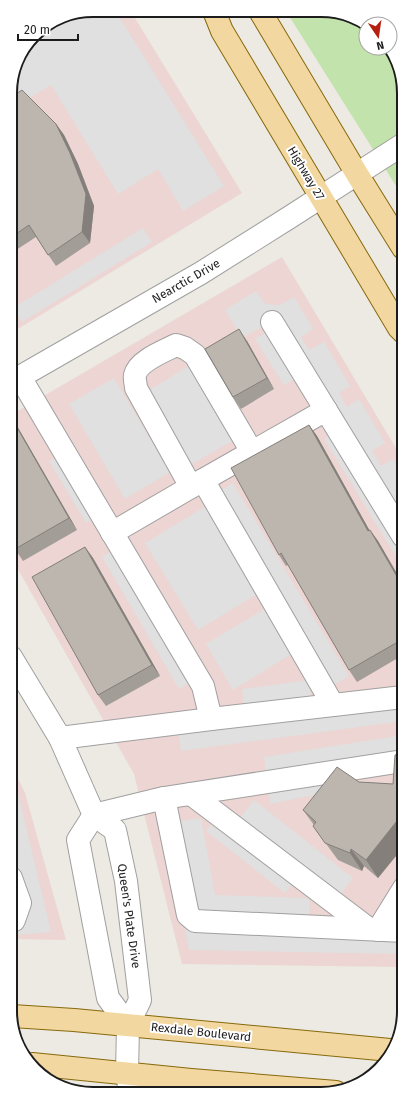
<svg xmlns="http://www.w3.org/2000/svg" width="414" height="1104" font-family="'Fira Sans',sans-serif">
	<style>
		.commercial { fill: #ecd5d2 }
		.grass { fill: #c2e3ab }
		.parking { fill: #e0e0e0 }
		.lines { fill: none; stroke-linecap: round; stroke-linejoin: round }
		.minor-casing { stroke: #a0a0a0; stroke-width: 24 }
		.major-casing { stroke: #87690c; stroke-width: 24 }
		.minor { stroke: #fff; stroke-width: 22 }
		.major { stroke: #f3d7a0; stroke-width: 22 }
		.wall { fill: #a29d96 }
		.shaded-wall { fill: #847f7a }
		.building { fill: #bcb6af; stroke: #847f7a }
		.labels { text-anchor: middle; stroke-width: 4; stroke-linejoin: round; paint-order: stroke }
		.street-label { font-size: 12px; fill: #1c1c1c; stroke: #fff }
		.rim { fill: none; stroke: #1c1c1c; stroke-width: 2 }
	</style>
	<rect width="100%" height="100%" fill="#eceae2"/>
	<!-- commercial -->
	<g class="commercial">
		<path d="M 93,10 L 130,10 L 242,193 L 11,333 L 10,87 L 19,56 L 38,31 L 61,16 Z"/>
		<path d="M 282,257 L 403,460 L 404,967 L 182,964 L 134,774 L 11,557 L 11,415 Z"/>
		<path d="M 11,764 L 25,793 L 66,940 L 12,939 Z"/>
	</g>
	<!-- grass -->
	<path class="grass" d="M 286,11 L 337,12 L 366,27 L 366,48 L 387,48 L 402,77 L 403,197 Z"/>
	<!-- parking -->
	<g class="parking">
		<path d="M 93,10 L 115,10 L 224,186 L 183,211 L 158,169 L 118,194 L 51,85 L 10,110 L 10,87 L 19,56 L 38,31 L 61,16 L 63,16 L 67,22 L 84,12 Z"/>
		<path d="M 143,228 L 152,242 L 22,322 L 13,308 Z"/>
		<path d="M 256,291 L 265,304 L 280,305 L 294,297 L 313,329 L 301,337 L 309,350 L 324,342 L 350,386 L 339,393 L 347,407 L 359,399 L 385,443 L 372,451 L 381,466 L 393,459 L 403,475 L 403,568 L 324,439 L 335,432 L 302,375 L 284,385 L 255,339 L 269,331 L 265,325 L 242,338 L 225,310 Z"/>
		<path d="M 190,365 L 234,440 L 190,465 L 145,393 Z"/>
		<path d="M 114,378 L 170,472 L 125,499 L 69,404 Z"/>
		<path d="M 62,453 L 99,516 L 86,523 L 49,461 Z"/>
		<path d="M 233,483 L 349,676 L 323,691 L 298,650 L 233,690 L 206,644 L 271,605 L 262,591 L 198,630 L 145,543 L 208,505 L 205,500 Z"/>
		<path d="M 116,549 L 193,681 L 179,689 L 102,557 Z"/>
		<path d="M 309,680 L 311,699 L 403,687 L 403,721 L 181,751 L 176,717 L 244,707 L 242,689 Z"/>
		<path d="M 403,735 L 403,765 L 335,775 L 333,791 L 270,804 L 264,757 Z"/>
		<path d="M 11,782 L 19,797 L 51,932 L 12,935 Z"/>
		<path d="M 254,800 L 353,878 L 331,907 L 296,879 L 285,893 L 206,831 L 217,817 L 232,829 Z"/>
		<path d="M 201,818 L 215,895 L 309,898 L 309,921 L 404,919 L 404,954 L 189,950 L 164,824 Z"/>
	</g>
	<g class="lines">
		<defs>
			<g id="minor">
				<path d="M 272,322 L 403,536"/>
				<path d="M 20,377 L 203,686 L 211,719 L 60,738"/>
				<path d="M 11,382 L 201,273 L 290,217 L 402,145"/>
				<path d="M 203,480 L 326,410"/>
				<path d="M 191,487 L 136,388 C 136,384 134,379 135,375 C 138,361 164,351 176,345 L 185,348 L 195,355 L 252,452"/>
				<path d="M 112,533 L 203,480 L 333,705"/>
				<path d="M 11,657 L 60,738 L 94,815 L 115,830 L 126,881 L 140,1000 L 128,1025 L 127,1074 L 130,1092"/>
				<path d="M 211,719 L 403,697"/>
				<path d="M 191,794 L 369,929"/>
				<path d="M 164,798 L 188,915 L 195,921 L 404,931"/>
				<path d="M 94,815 L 164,798 L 403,761"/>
				<path d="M 94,815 L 78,840 L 108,998 L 128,1025"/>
				<path d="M 11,878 L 20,903 L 14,920 L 11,920"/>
				<path d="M 378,930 L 404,888"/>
			</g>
			<g id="major">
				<path d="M 214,11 L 222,31 L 399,328 L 403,332"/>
				<path d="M 260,11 L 357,174 L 403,248"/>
				<path d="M 12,1016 L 74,1020 L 390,1050"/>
				<path d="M 32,1064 L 191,1080 L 336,1092"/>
			</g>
		</defs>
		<!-- minor casing -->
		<use href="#minor" class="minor-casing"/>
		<!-- major casing -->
		<use href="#major" class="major-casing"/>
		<!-- minor -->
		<use href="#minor" class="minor"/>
		<!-- major -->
		<use href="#major" class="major"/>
	</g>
	<!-- wall -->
	<g class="wall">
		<path d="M 10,98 L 56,124 L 64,135 L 78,164 L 94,206 L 90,243 L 56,266 L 36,237 L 10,254 Z"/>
		<path d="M 247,341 L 274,389 L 241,409 L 233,397 Z"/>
		<path d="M 11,417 L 17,426 L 77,530 L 23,561 L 15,549 Z"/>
		<path d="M 309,425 L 317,436 L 369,530 L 370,530 L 378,541 L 403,584 L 403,655 L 357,682 L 349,670 L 288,565 L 286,566 L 279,555 Z"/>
		<path d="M 85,547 L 93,558 L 160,676 L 106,706 L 98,695 Z"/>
		<path d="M 403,747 L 404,846 L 378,878 L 364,866 L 362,871 L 338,860 L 313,826 L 314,825 L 303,810 L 359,782 L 393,784 L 399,753 Z"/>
	</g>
	<!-- shaded-wall -->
	<g class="shaded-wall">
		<path d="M 56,124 L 64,135 L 78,164 L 94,206 L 90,243 L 82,232 Z"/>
		<path d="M 239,329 L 247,341 L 274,389 L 267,378 Z"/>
		<path d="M 11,417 L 17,426 L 77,530 L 69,518 Z"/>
		<path d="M 309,425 L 317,436 L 376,542 L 368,531 Z"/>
		<path d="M 370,530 L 378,541 L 403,584 L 403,587 Z"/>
		<path d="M 85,547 L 93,558 L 160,676 L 152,665 Z"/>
		<path d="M 404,812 L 404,846 L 378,878 L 366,860 Z"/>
		<path d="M 351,849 L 364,866 L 362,871 L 350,853 Z"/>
	</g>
	<!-- building -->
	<g class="building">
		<path d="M 22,90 L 56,124 L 70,153 L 86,194 L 82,232 L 48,255 L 29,225 L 10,238 L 10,98 Z"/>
		<path d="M 239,329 L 267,378 L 233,397 L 205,349 Z"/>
		<path d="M 11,417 L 69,518 L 15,549 L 11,542 Z"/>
		<path d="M 309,425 L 368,531 L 370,530 L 403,587 L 403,639 L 349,670 L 281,553 L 279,555 L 231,468 Z"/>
		<path d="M 85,547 L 152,665 L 98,695 L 32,577 Z"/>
		<path d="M 402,747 L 403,747 L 404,812 L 366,860 L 351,849 L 350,853 L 325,843 L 313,826 L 316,822 L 303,810 L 337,767 L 359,782 L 393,784 L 395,755 L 399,753 Z"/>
	</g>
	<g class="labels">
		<!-- street labels -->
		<g class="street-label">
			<text transform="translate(306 173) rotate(59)" y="4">Highway 27</text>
			<text transform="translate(186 281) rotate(-30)" y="4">Nearctic Drive</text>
			<text transform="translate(129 916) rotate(82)" y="4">Queen's Plate Drive</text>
			<text transform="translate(201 1032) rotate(6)" y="4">Rexdale Boulevard</text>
		</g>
	</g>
	<!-- crop -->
	<path d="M0 0H414V1104H0ZM93 17H321A76 76 0 0 1 397 93V1011A76 76 0 0 1 321 1087H93A76 76 0 0 1 17 1011V93A76 76 0 0 1 93 17Z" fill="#fff" fill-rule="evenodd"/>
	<path class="rim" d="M93 17H321A76 76 0 0 1 397 93V1011A76 76 0 0 1 321 1087H93A76 76 0 0 1 17 1011V93A76 76 0 0 1 93 17Z"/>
	<!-- north arrow -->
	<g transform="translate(378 36) rotate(167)"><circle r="19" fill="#ffffff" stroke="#a4a4a4"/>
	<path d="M0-3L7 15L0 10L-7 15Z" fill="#b71f10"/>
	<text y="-6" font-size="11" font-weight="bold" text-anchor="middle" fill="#1c1c1c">N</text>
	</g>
	<!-- scale -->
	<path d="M18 34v6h60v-6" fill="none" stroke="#1c1c1c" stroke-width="2"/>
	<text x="24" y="34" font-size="12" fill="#1c1c1c" stroke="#ffffff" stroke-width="3" paint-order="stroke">20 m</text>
</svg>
